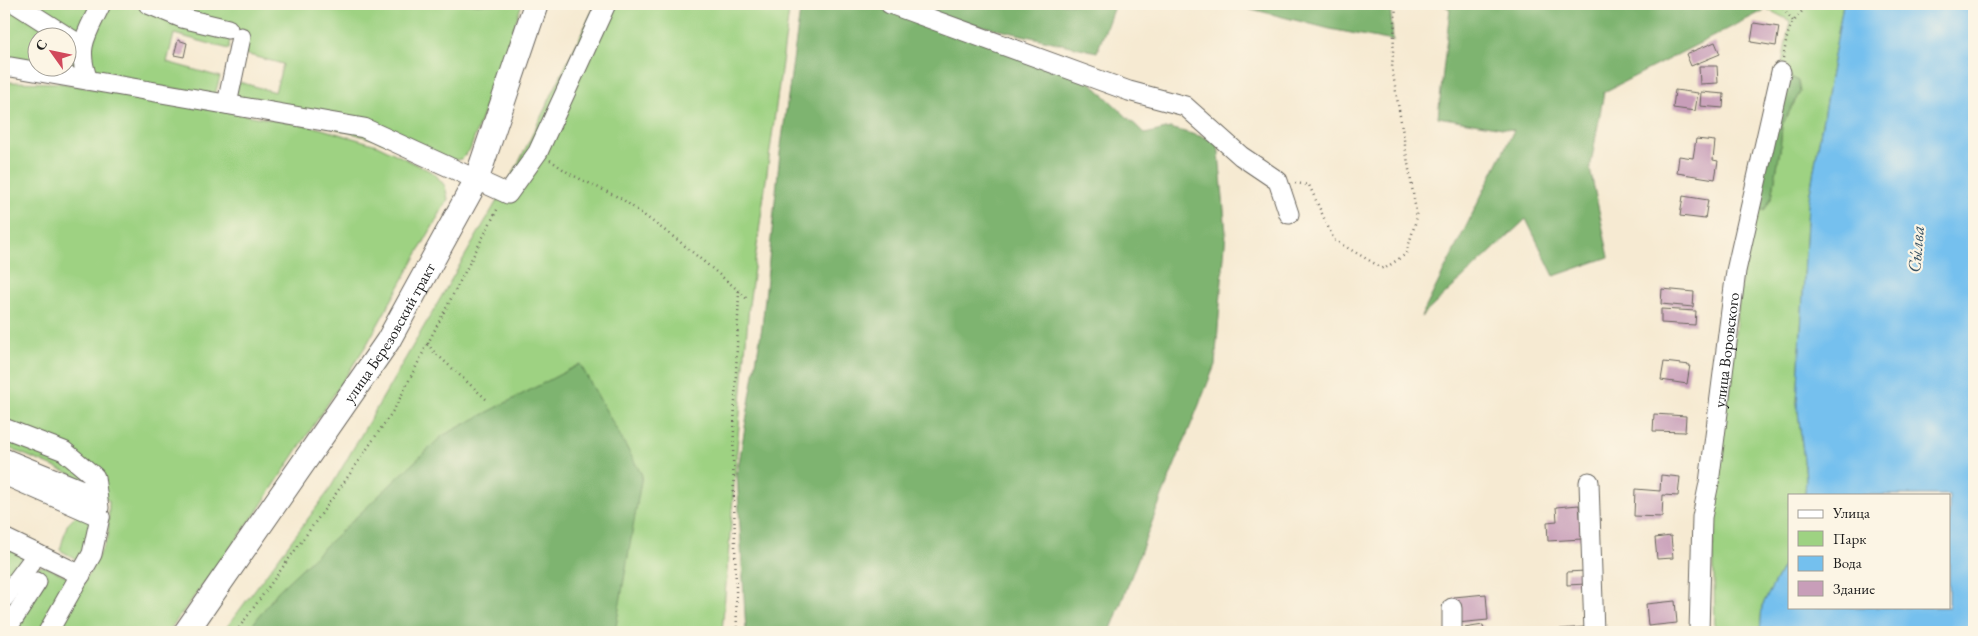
<svg xmlns="http://www.w3.org/2000/svg" width="1978" height="636" font-family="'EB Garamond',serif">
	<style>
		.green { fill: #9ed282; stroke: #5d774f; fill-rule: evenodd }
		.forest { fill: #7eb470; stroke: #4d6846 }
		.water { fill: #74c0ee; stroke: #486e85 }
		.building { fill: #c89eb9 }
		.lines { fill: none; stroke-linecap: round; stroke-linejoin: round }
		.minor-casing { stroke: #68645c; stroke-width: 21 }
		.major-casing { stroke: #68645c; stroke-width: 26 }
		.path { stroke: #68645c; stroke-width: 2.5; stroke-dasharray: 1 4; stroke-linecap: butt }
		.minor { stroke: #fff; stroke-width: 19 }
		.major { stroke: #fff; stroke-width: 24 }
		.labels { text-anchor: middle; stroke-width: 4.5; stroke-linejoin: round; paint-order: stroke }
		.street-label { font-size: 16px; fill: #1c1c1c; stroke: #fcf5e5 }
		.water-label { font-size: 18px; font-style: italic; fill: #3b5566; stroke: #fcf5e5 }
	</style>
	<rect width="100%" height="100%" fill="#fcf5e5"/>
	<filter id="ink" filterUnits="userSpaceOnUse"><feTurbulence type="fractalNoise" baseFrequency=".02" numOctaves="2"/><feDisplacementMap in="SourceGraphic" scale="10" xChannelSelector="R" yChannelSelector="G"/><feConvolveMatrix kernelMatrix="1 2 1 2 8 2 1 2 1" color-interpolation-filters="sRGB"/></filter>
	<filter id="wash" filterUnits="userSpaceOnUse"><feTurbulence type="fractalNoise" baseFrequency=".0096" numOctaves="4" result="noise"/><feDisplacementMap in="SourceGraphic" scale="20" xChannelSelector="R" yChannelSelector="G"/><feGaussianBlur stdDeviation="1.12" result="paint"/><feColorMatrix in="noise" values="0 0 0 0 0 0 0 0 0 0 0 0 0 0 0 0 0 1.4 0 .05"/><feComposite in="paint" operator="in"/></filter>
	<g filter="url(#wash)">
		<rect width="100%" height="100%" fill="#f6ead2"/>
		<!-- green -->
		<g class="green">
			<path d="M 4,4 L 522,4 L 470,150 L 461,159 L 450,161 L 235,100 L 239,82 L 275,92 L 283,64 L 245,54 L 248,41 L 230,37 L 229,49 L 174,34 L 167,62 L 220,77 L 215,94 L 4,66 ZM 38,38 L 68,38 L 68,68 L 38,68 Z"/>
			<path d="M 596,4 L 790,4 L 749,305 L 722,632 L 223,632 L 328,492 L 516,168 Z"/>
			<path d="M 1762,4 L 1843,4 L 1808,204 L 1797,403 L 1806,477 L 1805,495 L 1789,495 L 1789,555 L 1762,606 L 1760,632 L 1715,632 L 1713,517 L 1742,274 L 1756,206 L 1772,197 L 1780,150 L 1782,125 L 1800,92 L 1778,84 L 1790,21 L 1767,9 Z"/>
			<path d="M 4,82 L 61,83 L 315,127 L 377,145 L 434,173 L 445,186 L 448,199 L 367,344 L 256,513 L 168,632 L 57,632 L 108,538 L 109,501 L 73,475 L 4,446 Z"/>
			<path d="M 77,515 L 92,520 L 85,550 L 79,561 L 60,550 L 67,525 Z"/>
			<path d="M 4,545 L 24,556 L 4,588 Z"/>
			<path d="M 39,566 L 47,567 L 70,578 L 43,632 L 10,632 L 4,628 L 4,602 Z"/>
		</g>
		<!-- forest -->
		<g class="forest">
			<path d="M 801,4 L 1115,4 L 1097,52 L 960,21 L 1088,80 L 1145,134 L 1170,128 L 1218,141 L 1226,233 L 1215,365 L 1157,509 L 1110,632 L 746,632 L 737,474 L 762,327 L 780,153 Z"/>
			<path d="M 1232,4 L 1390,4 L 1393,41 L 1330,29 Z"/>
			<path d="M 1442,4 L 1757,4 L 1763,11 L 1604,92 L 1590,169 L 1609,257 L 1554,276 L 1526,219 L 1421,317 L 1514,130 L 1438,117 L 1450,9 Z"/>
			<path d="M 1788,75 L 1798,81 L 1800,92 L 1782,125 L 1780,150 L 1772,197 L 1764,211 L 1756,206 Z"/>
			<path d="M 580,364 L 642,475 L 615,632 L 247,632 L 278,591 L 442,436 Z"/>
		</g>
		<!-- water -->
		<path class="water" d="M 1843,4 L 1974,4 L 1974,632 L 1760,632 L 1762,606 L 1789,555 L 1789,607 L 1949,607 L 1949,495 L 1805,495 L 1806,477 L 1797,403 L 1808,204 Z"/>
		<g id="blocks">
			<!-- building -->
			<g class="building">
				<path d="M 1754,23 L 1779,27 L 1776,46 L 1751,42 Z"/>
				<path d="M 178,40 L 187,43 L 184,57 L 174,55 Z"/>
				<path d="M 1715,42 L 1720,54 L 1691,66 L 1686,54 Z"/>
				<path d="M 1699,66 L 1717,66 L 1718,83 L 1700,84 Z"/>
				<path d="M 1675,90 L 1698,93 L 1695,111 L 1673,108 Z"/>
				<path d="M 1701,92 L 1724,94 L 1723,108 L 1700,106 Z"/>
				<path d="M 1696,139 L 1715,141 L 1713,160 L 1718,161 L 1715,179 L 1677,173 L 1679,156 L 1693,158 Z"/>
				<path d="M 1683,196 L 1708,200 L 1705,219 L 1680,216 Z"/>
				<path d="M 1662,289 L 1694,292 L 1693,307 L 1661,304 Z"/>
				<path d="M 1661,309 L 1696,311 L 1695,325 L 1661,323 Z"/>
				<path d="M 1664,362 L 1690,365 L 1687,384 L 1661,380 Z"/>
				<path d="M 1654,414 L 1686,416 L 1685,432 L 1653,431 Z"/>
				<path d="M 1661,475 L 1680,477 L 1678,496 L 1663,495 L 1662,517 L 1634,516 L 1635,489 L 1660,491 Z"/>
				<path d="M 1579,505 L 1582,539 L 1548,541 L 1547,522 L 1557,521 L 1556,507 Z"/>
				<path d="M 1671,536 L 1673,558 L 1657,559 L 1655,538 Z"/>
				<path d="M 1585,571 L 1586,584 L 1567,585 L 1567,572 Z"/>
				<path d="M 1486,594 L 1488,620 L 1457,623 L 1454,597 Z"/>
				<path d="M 1675,601 L 1677,623 L 1648,626 L 1646,604 Z"/>
				<path d="M 1483,625 L 1484,632 L 1459,632 L 1458,629 Z"/>
				<path d="M 1585,627 L 1585,632 L 1560,632 L 1560,629 Z"/>
			</g>
		</g>
	</g>
	<g filter="url(#ink)">
		<use href="#blocks" fill-opacity="0" stroke="#68645c" stroke-width="1"/>
		<g class="lines">
			<defs>
				<g id="minor">
					<path d="M 16,4 L 82,46"/>
					<path d="M 148,4 L 182,18 L 228,29"/>
					<path d="M 890,4 L 1129,91 L 1185,106 L 1241,156 L 1278,181 L 1289,214"/>
					<path d="M 4,68 L 11,67 L 364,128 L 508,194 L 538,152 L 606,4"/>
					<path d="M 88,80 C 75,46 87,34 101,4"/>
					<path d="M 227,104 L 241,37"/>
					<path d="M 4,428 L 64,451 L 95,477 L 99,508"/>
					<path d="M 4,458 L 85,491 L 100,517 L 92,554 L 48,632"/>
					<path d="M 4,475 L 100,517"/>
					<path d="M 1589,482 L 1594,632"/>
					<path d="M 4,538 L 81,575"/>
					<path d="M 4,598 L 37,554"/>
					<path d="M 5,632 L 37,582"/>
					<path d="M 1452,632 L 1452,608"/>
					<path id="s1" d="M 1699,632 L 1702,517 L 1709,483 L 1736,271 L 1781,72"/>
				</g>
				<g id="major">
					<path id="s2" d="M 186,632 L 388,341 L 476,181 L 536,4"/>
				</g>
			</defs>
			<!-- minor casing -->
			<use href="#minor" class="minor-casing"/>
			<!-- major casing -->
			<use href="#major" class="major-casing"/>
			<!-- path -->
			<g class="path">
				<path d="M 1780,4 L 1793,21"/>
				<path d="M 1783,58 C 1786,46 1786,33 1793,23 C 1797,16 1803,11 1808,4"/>
				<path d="M 550,160 L 570,174 L 622,199 L 679,241 L 739,291 L 747,299"/>
				<path d="M 1295,183 L 1309,185 L 1334,240 L 1384,269 L 1406,254 L 1417,217 L 1392,68 L 1396,4"/>
				<path d="M 486,399 L 432,350 L 428,343 L 498,208"/>
				<path d="M 236,632 L 345,481 L 395,408 L 428,343"/>
				<path d="M 737,632 L 733,456 L 739,291"/>
			</g>
			<!-- minor -->
			<use href="#minor" class="minor"/>
			<!-- major -->
			<use href="#major" class="major"/>
		</g>
	</g>
	<g class="labels">
		<!-- street labels -->
		<g class="street-label">
			<text dy="6" stroke="none"><textPath href="#s2" startOffset="362">улица Березовский тракт</textPath></text>
			<text dy="6" stroke="none"><textPath href="#s1" startOffset="284">улица Воровского</textPath></text>
		</g>
		<!-- water labels -->
		<g class="water-label">
			<text transform="translate(1916 249) rotate(-85)" y="6">Сы́лва</text>
		</g>
	</g>
	<!-- margin -->
	<rect width="1978" height="636" fill="none" stroke="#fcf5e5" stroke-width="20"/>
	<!-- legend -->
	<rect x="1788" y="494" width="162" height="115" fill="#fcf5e5" stroke="#a29e95"/>
	<rect x="1798" y="510" width="25" height="8" fill="#ffffff" stroke="#a29e95"/>
	<text x="1833" y="518" font-size="15" fill="#1c1c1c">Улица</text>
	<rect x="1798" y="531" width="25" height="15" fill="#9ed282" stroke="#a29e95"/>
	<text x="1833" y="544" font-size="15" fill="#1c1c1c">Парк</text>
	<rect x="1798" y="556" width="25" height="15" fill="#74c0ee" stroke="#a29e95"/>
	<text x="1833" y="568" font-size="15" fill="#1c1c1c">Вода</text>
	<rect x="1798" y="581" width="25" height="15" fill="#c89eb9" stroke="#a29e95"/>
	<text x="1833" y="594" font-size="15" fill="#1c1c1c">Здание</text>
	<!-- north arrow -->
	<g transform="translate(52 52) rotate(303)"><circle r="24" fill="#fcf5e5" stroke="#a29e95"/>
	<path d="M0-4L9 19L0 12L-9 19Z" fill="#d1495b"/>
	<text y="-8" font-size="14" font-weight="bold" text-anchor="middle" fill="#1c1c1c">С</text>
	</g>
</svg>
